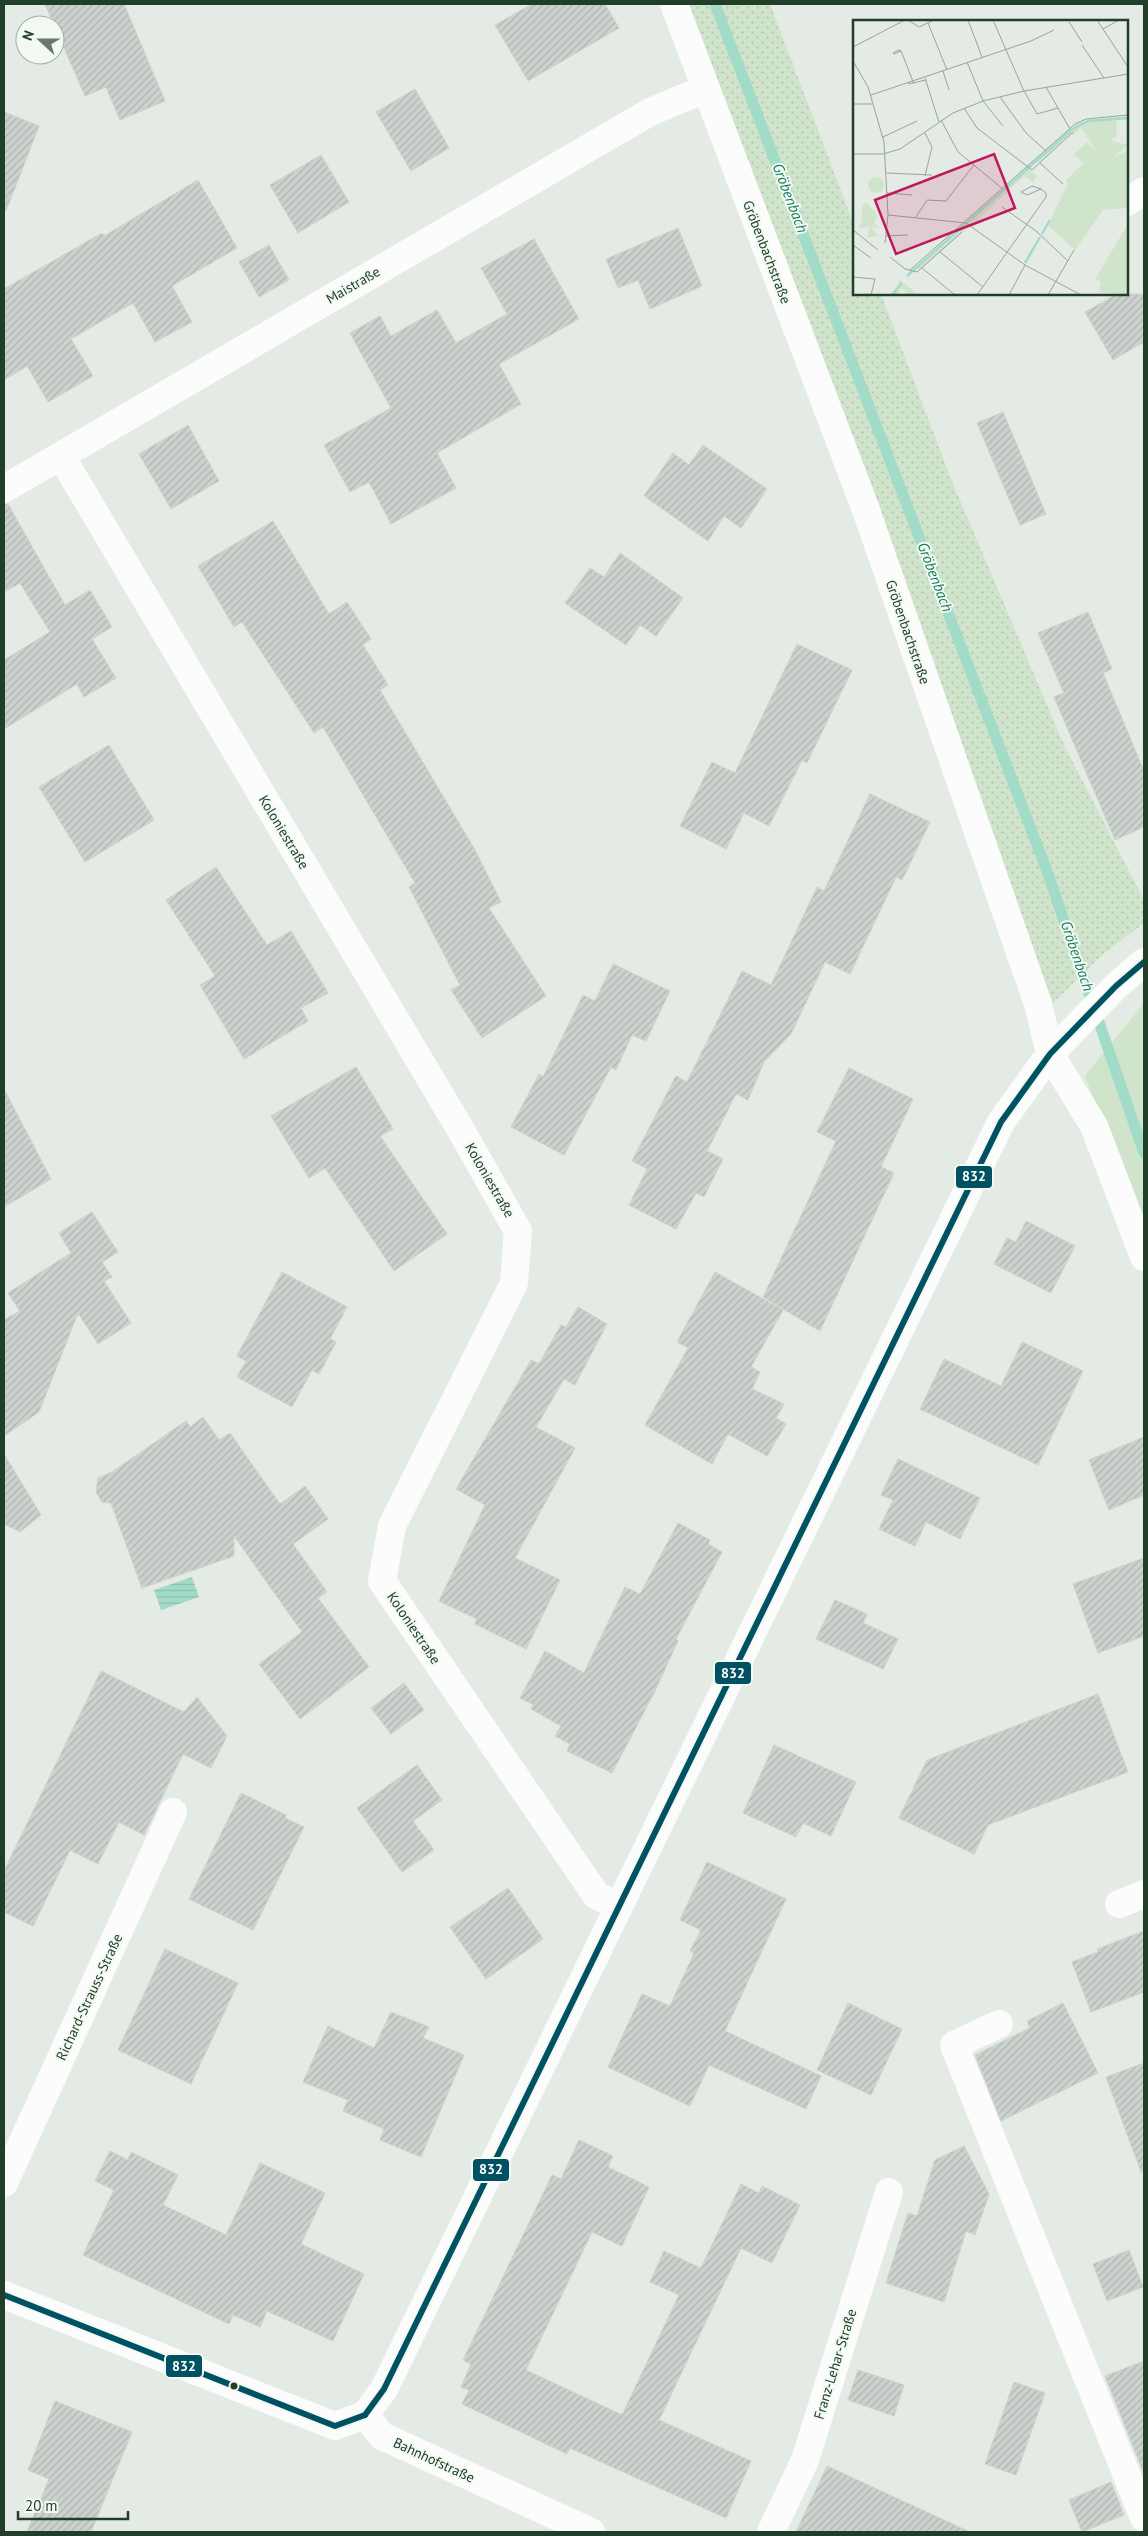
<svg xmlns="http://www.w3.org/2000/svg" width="1148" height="2536" font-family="'PT Sans',sans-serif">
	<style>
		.grass { fill: url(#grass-dots) }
		.park { fill: #d0e4cc }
		.water { fill: url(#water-rules) }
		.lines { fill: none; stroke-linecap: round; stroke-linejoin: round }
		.stream { stroke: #a3dbc9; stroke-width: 11 }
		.building { fill: url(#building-hatch); stroke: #ccd3cd }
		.minor { stroke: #fbfcfb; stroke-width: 28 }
		.bus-1-casing { stroke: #f2f9f2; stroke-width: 10 }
		.bus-1 { stroke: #005262; stroke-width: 6 }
		.bus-dot { fill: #213e29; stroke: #f2f9f2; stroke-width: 2 }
		.labels { text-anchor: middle; stroke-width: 4; stroke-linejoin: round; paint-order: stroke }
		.street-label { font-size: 14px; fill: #213e29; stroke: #f2f9f2 }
		.water-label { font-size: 15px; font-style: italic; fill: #187d60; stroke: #f2f9f2 }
		.inset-river { fill: none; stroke: #a3dbc9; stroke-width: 2.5 }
		.inset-road { fill: none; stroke: #96a599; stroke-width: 1 }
		.view { fill: #c2185b; fill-opacity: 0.15; stroke: #c2185b; stroke-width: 2.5 }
		.inset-edge { fill: none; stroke: #213e29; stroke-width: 2.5 }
		.line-badge { stroke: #f2f9f2; stroke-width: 2 }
		.badge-label { font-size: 14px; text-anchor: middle; font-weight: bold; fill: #fff }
	</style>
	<defs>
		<pattern id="grass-dots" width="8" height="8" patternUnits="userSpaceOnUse" patternTransform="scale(1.25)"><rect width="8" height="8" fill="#d0e4cc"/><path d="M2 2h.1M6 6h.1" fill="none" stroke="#b2c5af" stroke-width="1.8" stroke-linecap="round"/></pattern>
		<pattern id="water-rules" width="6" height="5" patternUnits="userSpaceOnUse" patternTransform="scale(1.25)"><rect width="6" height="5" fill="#a3dbc9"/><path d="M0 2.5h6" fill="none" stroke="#8cbdad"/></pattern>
		<pattern id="building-hatch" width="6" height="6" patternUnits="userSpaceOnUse" patternTransform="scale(1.25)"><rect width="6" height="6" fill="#ccd2cd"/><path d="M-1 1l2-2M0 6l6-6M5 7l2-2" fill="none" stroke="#afb5b0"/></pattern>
	</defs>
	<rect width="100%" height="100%" fill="#e4eae4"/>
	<!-- grass -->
	<path class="grass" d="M 689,4 L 770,4 L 854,225 L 854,294 L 881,294 L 951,479 L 1064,745 L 1144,900 L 1144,923 L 1101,956 L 1053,1003 Z"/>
	<!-- park -->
	<path class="park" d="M 1144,1003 L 1144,1231 L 1085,1076 Z"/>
	<!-- water -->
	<path class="water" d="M 192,1577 L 199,1597 L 161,1610 L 154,1590 Z"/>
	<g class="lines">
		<!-- stream -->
		<path class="stream" d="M 715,4 L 1047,871 L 1144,1153"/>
	</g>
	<!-- building -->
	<g class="building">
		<path d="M 45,4 L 124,4 L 165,101 L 120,120 L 106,87 L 85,96 Z"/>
		<path d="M 532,4 L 605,4 L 619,28 L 528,81 L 495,25 Z"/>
		<path d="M 415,89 L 449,148 L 411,171 L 376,112 Z"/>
		<path d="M 4,112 L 39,126 L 6,211 L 4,210 Z"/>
		<path d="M 321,155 L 349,202 L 298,233 L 270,185 Z"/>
		<path d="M 198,180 L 237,248 L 172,286 L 192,322 L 155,342 L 133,303 L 71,339 L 93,376 L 48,402 L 27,366 L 4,380 L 4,289 L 102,233 L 104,236 Z"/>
		<path d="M 678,228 L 702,286 L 650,309 L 638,280 L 618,288 L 606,259 Z"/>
		<path d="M 534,239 L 579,319 L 499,364 L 521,404 L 437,453 L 456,488 L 391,524 L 369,482 L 350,492 L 324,445 L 391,408 L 350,333 L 380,316 L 391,336 L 437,310 L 456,343 L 507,314 L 481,268 Z"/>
		<path d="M 269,245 L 289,280 L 259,297 L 239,262 Z"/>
		<path d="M 1117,294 L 1144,294 L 1144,342 L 1113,360 L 1085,312 Z"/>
		<path d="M 1003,412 L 1046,514 L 1020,525 L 977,423 Z"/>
		<path d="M 188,425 L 219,481 L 171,509 L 139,454 Z"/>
		<path d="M 703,445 L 767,489 L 741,528 L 724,516 L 708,541 L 644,496 L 673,453 L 689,465 Z"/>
		<path d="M 8,504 L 65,605 L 90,590 L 112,627 L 92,639 L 116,678 L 84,697 L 77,684 L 4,729 L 4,660 L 50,632 L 20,583 L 4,592 L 4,505 Z"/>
		<path d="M 273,521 L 329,614 L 347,602 L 371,639 L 363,645 L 388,685 L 380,690 L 475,850 L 501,902 L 489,908 L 546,996 L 482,1038 L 451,990 L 460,985 L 409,887 L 415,883 L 323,727 L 314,733 L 242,622 L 234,627 L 198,566 Z"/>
		<path d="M 620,553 L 683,598 L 656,636 L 640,625 L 626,645 L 565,603 L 590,568 L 604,577 Z"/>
		<path d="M 1088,612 L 1112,669 L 1103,673 L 1144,771 L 1144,827 L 1115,840 L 1054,697 L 1064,693 L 1038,633 Z"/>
		<path d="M 797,644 L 852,670 L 807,763 L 802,760 L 769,826 L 744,813 L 726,849 L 680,826 L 712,762 L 735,773 Z"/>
		<path d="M 109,745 L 154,820 L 85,862 L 39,787 Z"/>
		<path d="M 870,794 L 930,822 L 902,880 L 896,877 L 850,974 L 825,962 L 791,1034 L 764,1062 L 748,1100 L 736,1094 L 707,1151 L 723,1159 L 704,1197 L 696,1193 L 676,1229 L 629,1205 L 647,1169 L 632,1161 L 676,1076 L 687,1082 L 742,971 L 771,985 L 817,887 L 824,891 Z"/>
		<path d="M 216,867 L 267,945 L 291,931 L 328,993 L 301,1008 L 308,1021 L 244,1059 L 200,985 L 215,976 L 166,900 Z"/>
		<path d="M 613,964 L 670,991 L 646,1041 L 632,1035 L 616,1070 L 611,1067 L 564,1155 L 511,1127 L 539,1074 L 543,1077 L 583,995 L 595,1001 Z"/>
		<path d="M 356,1067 L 393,1129 L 380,1136 L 447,1234 L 394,1271 L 325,1168 L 309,1178 L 271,1116 Z"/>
		<path d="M 849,1068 L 913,1099 L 881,1167 L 894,1173 L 820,1331 L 763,1297 L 836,1141 L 817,1132 Z"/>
		<path d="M 4,1089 L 51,1179 L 4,1207 Z"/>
		<path d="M 92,1212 L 118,1252 L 102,1262 L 112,1277 L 104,1281 L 131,1323 L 98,1344 L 78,1313 L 39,1412 L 4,1436 L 4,1320 L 20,1311 L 8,1293 L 71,1253 L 59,1233 Z"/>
		<path d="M 1026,1221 L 1075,1246 L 1051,1293 L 994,1264 L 1007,1238 L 1016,1242 Z"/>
		<path d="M 282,1272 L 347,1307 L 330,1339 L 336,1342 L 319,1374 L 312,1370 L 292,1407 L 237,1377 L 246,1361 L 237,1356 Z"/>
		<path d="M 715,1272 L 783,1310 L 751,1367 L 760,1372 L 752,1389 L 784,1404 L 776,1418 L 786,1424 L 767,1456 L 728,1434 L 712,1464 L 645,1425 L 688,1348 L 677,1342 Z"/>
		<path d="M 578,1307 L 607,1324 L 575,1385 L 564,1379 L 536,1427 L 575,1448 L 515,1558 L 560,1580 L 526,1649 L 475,1624 L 477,1619 L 439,1601 L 485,1505 L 456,1489 L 531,1360 L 539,1364 L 561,1325 L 566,1327 Z"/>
		<path d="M 1022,1342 L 1083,1371 L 1038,1465 L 920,1409 L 944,1359 L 1001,1386 Z"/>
		<path d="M 203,1417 L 219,1440 L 230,1433 L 280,1504 L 305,1486 L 328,1519 L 293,1544 L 327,1592 L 318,1598 L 369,1667 L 300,1719 L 259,1664 L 302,1632 L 234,1536 L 234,1556 L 142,1588 L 111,1503 L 102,1502 L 96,1492 L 98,1478 L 112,1472 L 186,1421 L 190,1427 Z"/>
		<path d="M 1144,1437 L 1144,1495 L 1109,1510 L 1089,1460 Z"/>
		<path d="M 4,1454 L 41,1515 L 20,1532 L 4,1524 Z"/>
		<path d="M 898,1459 L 980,1498 L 960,1539 L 926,1522 L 915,1546 L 879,1529 L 893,1500 L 881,1495 Z"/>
		<path d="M 678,1523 L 710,1540 L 708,1544 L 722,1552 L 676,1639 L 678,1641 L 654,1693 L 612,1773 L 567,1751 L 570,1744 L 555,1736 L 561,1726 L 531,1709 L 534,1705 L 520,1698 L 545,1651 L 584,1673 L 625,1587 L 640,1594 Z"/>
		<path d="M 1144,1558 L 1144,1636 L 1098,1653 L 1073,1584 Z"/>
		<path d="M 835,1600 L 867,1614 L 863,1623 L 898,1639 L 883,1669 L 816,1639 Z"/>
		<path d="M 101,1671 L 184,1712 L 197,1697 L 227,1736 L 211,1768 L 183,1754 L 144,1835 L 119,1822 L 98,1864 L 70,1850 L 33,1926 L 4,1912 L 4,1871 Z"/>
		<path d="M 404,1683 L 424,1710 L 391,1734 L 371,1708 Z"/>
		<path d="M 1098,1694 L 1128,1772 L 988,1825 L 974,1854 L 899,1818 L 927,1760 Z"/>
		<path d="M 774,1745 L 856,1782 L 831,1836 L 803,1823 L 796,1837 L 743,1813 Z"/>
		<path d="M 417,1765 L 442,1800 L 413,1821 L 434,1850 L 402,1872 L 357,1808 Z"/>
		<path d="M 241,1793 L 286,1815 L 285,1818 L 304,1827 L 253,1930 L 189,1899 Z"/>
		<path d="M 707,1862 L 786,1899 L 725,2031 L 821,2076 L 806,2109 L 709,2065 L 690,2106 L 608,2067 L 642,1994 L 670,2006 L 694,1953 L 690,1951 L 701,1930 L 680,1920 Z"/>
		<path d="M 508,1888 L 543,1939 L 486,1979 L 450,1927 Z"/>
		<path d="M 1144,1931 L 1144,1992 L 1091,2012 L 1072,1962 L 1098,1952 L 1097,1949 Z"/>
		<path d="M 165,1949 L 238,1983 L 191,2084 L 118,2050 Z"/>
		<path d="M 848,2003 L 902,2029 L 871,2095 L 817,2070 Z"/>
		<path d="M 1063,2003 L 1098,2073 L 1001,2121 L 975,2055 L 1030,2028 L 1027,2021 Z"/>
		<path d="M 391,2012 L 429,2027 L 423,2038 L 464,2055 L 421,2157 L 380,2140 L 384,2129 L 343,2111 L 348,2100 L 303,2082 L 328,2026 L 374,2048 Z"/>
		<path d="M 1144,2063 L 1144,2171 L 1141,2172 L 1106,2077 Z"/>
		<path d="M 579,2140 L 613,2156 L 608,2167 L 649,2187 L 622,2246 L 592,2232 L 526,2370 L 622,2415 L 679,2295 L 650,2282 L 664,2251 L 701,2268 L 741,2184 L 759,2193 L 762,2186 L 800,2205 L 772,2263 L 741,2248 L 659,2420 L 751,2461 L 726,2518 L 570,2448 L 567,2454 L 462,2404 L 469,2390 L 461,2387 L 471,2364 L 463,2360 L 552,2175 L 561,2179 Z"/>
		<path d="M 964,2146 L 989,2194 L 975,2235 L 966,2231 L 944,2302 L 886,2283 L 908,2213 L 917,2216 L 935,2160 Z"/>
		<path d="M 110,2151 L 128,2160 L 131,2152 L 178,2175 L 163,2205 L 226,2235 L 260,2163 L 325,2193 L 301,2244 L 364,2274 L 333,2341 L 267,2311 L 260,2327 L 233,2315 L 229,2324 L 83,2255 L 114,2190 L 95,2181 Z"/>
		<path d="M 1129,2250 L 1143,2287 L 1107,2301 L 1093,2264 Z"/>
		<path d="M 1144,2361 L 1144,2471 L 1143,2471 L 1105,2376 Z"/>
		<path d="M 858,2370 L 904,2385 L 894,2416 L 848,2400 Z"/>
		<path d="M 1014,2382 L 1045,2393 L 1016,2475 L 985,2464 Z"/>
		<path d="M 55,2401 L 132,2432 L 91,2532 L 27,2532 L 49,2479 L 28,2470 Z"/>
		<path d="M 827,2466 L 970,2532 L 796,2532 Z"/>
		<path d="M 1111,2482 L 1124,2515 L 1082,2532 L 1069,2500 Z"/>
	</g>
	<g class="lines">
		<!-- minor -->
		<g class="minor">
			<path d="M 674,4 L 866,510 L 1038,1004 L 1050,1054 L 1094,1126 L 1144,1257"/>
			<path d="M 1127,202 L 1144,191"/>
			<path d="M 61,456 L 462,1132 L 518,1231 L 514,1283 L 392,1526 L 382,1581 L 596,1895 L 618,1906"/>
			<path d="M 4,489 L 650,112 L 705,89"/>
			<path d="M 1119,1904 L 1144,1894"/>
			<path d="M 999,2024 L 954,2045 L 1144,2518"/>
			<path d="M 4,2183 L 173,1812"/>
			<path d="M 4,2295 L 335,2426 L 365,2415"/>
			<path d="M 365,2415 L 384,2389 L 1001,1122 L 1050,1054 L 1116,986 L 1144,962"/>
			<path d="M 365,2415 L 382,2436 L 591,2532"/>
			<path d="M 771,2532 L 805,2460 L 889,2192"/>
		</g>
		<defs>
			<g id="bus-1">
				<path d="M 4,2295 L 335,2426 L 365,2415"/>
				<path d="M 365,2415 L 384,2389 L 1001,1122 L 1050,1054 L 1116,986 L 1144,962"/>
			</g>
		</defs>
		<!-- bus-1 casing -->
		<use href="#bus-1" class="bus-1-casing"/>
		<!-- bus-1 -->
		<use href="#bus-1" class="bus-1"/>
	</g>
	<!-- markers -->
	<circle class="bus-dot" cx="234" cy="2386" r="4.5"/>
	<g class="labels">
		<!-- street labels -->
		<g class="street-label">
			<text transform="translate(767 252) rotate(69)" y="5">Gröbenbachstraße</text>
			<text transform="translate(353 285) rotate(-30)" y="5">Maistraße</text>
			<text transform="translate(908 632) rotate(71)" y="5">Gröbenbachstraße</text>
			<text transform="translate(284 832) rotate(59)" y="5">Koloniestraße</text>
			<text transform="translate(490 1180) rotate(60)" y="5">Koloniestraße</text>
			<text transform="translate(414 1628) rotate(56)" y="5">Koloniestraße</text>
			<text transform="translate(89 1997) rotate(-65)" y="5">Richard-Strauss-Straße</text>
			<text transform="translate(835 2364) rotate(-73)" y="5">Franz-Lehar-Straße</text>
			<text transform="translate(434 2460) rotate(25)" y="5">Bahnhofstraße</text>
		</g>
		<!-- water labels -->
		<g class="water-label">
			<text transform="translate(790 198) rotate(69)" y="5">Gröbenbach</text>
			<text transform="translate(935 577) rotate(69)" y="5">Gröbenbach</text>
			<text transform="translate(1077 956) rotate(71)" y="5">Gröbenbach</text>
		</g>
	</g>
	<!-- overview -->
	<g transform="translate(853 20)">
		<rect width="275" height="275" fill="#e4eae4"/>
		<path d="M 225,103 L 228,108 L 220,115 L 216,115 L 187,142 L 178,145 ZM 260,121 L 275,125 L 260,138 L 275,130 L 275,188 L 250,190 L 222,230 L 196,206 L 201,192 L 214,181 L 218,184 L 216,190 L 248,161 L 258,141 L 255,136 L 262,129 ZM 175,148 L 184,156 L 180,162 L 171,156 L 119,205 L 113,202 ZM 275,204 L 275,275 L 246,272 L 248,262 L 242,259 Z" fill="#d0e4cc"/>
		<path d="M 275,96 L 263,99 L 264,117 L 259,118 L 262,129 L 255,136 L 258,141 L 238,184 L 230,191 L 216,190 L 218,184 L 214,181 L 201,192 L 215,164 L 213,160 L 243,131 L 225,103 ZM15 165a8 8 0 1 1 16 0a8 8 0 1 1-16 0ZM 13,182 L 24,195 L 21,203 L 27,208 L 19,207 L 24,216 L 14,218 L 17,207 L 4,208 L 9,202 L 9,187 ZM 47,260 L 51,263 L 65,275 L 52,275 L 53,271 L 47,268 L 45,275 L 39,275 Z" fill="#d0e4cc"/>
		<path d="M 257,102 L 260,115 L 239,117 L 232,110 L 235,104 ZM 234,122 L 243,131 L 230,143 L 221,134 ZM 110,204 L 116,207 L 67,249 L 60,249 Z" fill="#d0e4cc"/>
		<path class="inset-river" d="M 189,214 L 197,200M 172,243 L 187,217M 54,256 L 218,110 L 235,101 L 275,98M 39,275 L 49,263"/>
		<path class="inset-road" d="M 55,0 L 66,7 L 81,0M 115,0 L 129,37M 140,0 L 170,69 L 184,94 L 205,88M 244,0 L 275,47M 216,2 L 229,22M 75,3 L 94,50M 250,9 L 266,0M 229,25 L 251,58M 0,27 L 52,0M 46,30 L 48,31 L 41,34 L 40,33 ZM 48,31 L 61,64M 0,41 L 15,67 L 31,122 L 35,195 L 32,223M 114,42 L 130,81 L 150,106M 90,51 L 96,70M 72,58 L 86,102M 55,64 L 73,60M 193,67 L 217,109M 18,75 L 178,21 L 201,10M 147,77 L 173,113 L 193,131M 0,84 L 19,84M 111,88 L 124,108 L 179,150 L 220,112M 88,100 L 105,132 L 150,169M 72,113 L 79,127 L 72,156M 30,117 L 64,101M 0,134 L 30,134 L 47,129 L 100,93 L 130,81 L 171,71 L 275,54M 187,143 L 210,164M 34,153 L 79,155M 34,173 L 59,175M 149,187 L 183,211 L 215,241M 35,195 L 113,203 L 172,245 L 228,275M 63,197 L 74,180 L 93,181 L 121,145M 0,210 L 25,230M 33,216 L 55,215M 0,225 L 18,238M 87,232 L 130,267M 37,237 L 52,249 L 64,252 L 109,212M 69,248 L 102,275M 57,250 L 222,104 L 233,99 L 275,95M 0,257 L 22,259 L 18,275M 124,275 L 193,177 L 193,173 L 188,169 L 179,166 L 168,172 L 174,175 L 188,169M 156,275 L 172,245M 195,275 L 221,230"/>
		<path class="view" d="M 141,134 L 162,188 L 43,234 L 22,180 Z"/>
		<rect width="275" height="275" class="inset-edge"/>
	</g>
	<g class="line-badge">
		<rect x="955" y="1165" width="38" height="24" rx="5" fill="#005262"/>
		<rect x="714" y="1661" width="38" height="24" rx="5" fill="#005262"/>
		<rect x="472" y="2158" width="38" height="24" rx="5" fill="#005262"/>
		<rect x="165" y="2354" width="38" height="24" rx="5" fill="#005262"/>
	</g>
	<g class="badge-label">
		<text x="974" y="1181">832</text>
		<text x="733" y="1678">832</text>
		<text x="491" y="2174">832</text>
		<text x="184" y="2371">832</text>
	</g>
	<!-- border -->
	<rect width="1148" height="2536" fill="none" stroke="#213e29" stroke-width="10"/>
	<!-- north arrow -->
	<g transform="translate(40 40) rotate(291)"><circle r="24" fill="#f2f9f2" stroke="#9eaea2"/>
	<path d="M0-4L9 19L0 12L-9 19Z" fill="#657a6a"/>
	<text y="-8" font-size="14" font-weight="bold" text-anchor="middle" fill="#213e29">N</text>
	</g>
	<!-- scale -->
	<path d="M18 2511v8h110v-8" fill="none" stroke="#213e29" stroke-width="2.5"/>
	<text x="25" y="2511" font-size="15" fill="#213e29" stroke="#f2f9f2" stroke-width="4" paint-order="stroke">20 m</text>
</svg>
